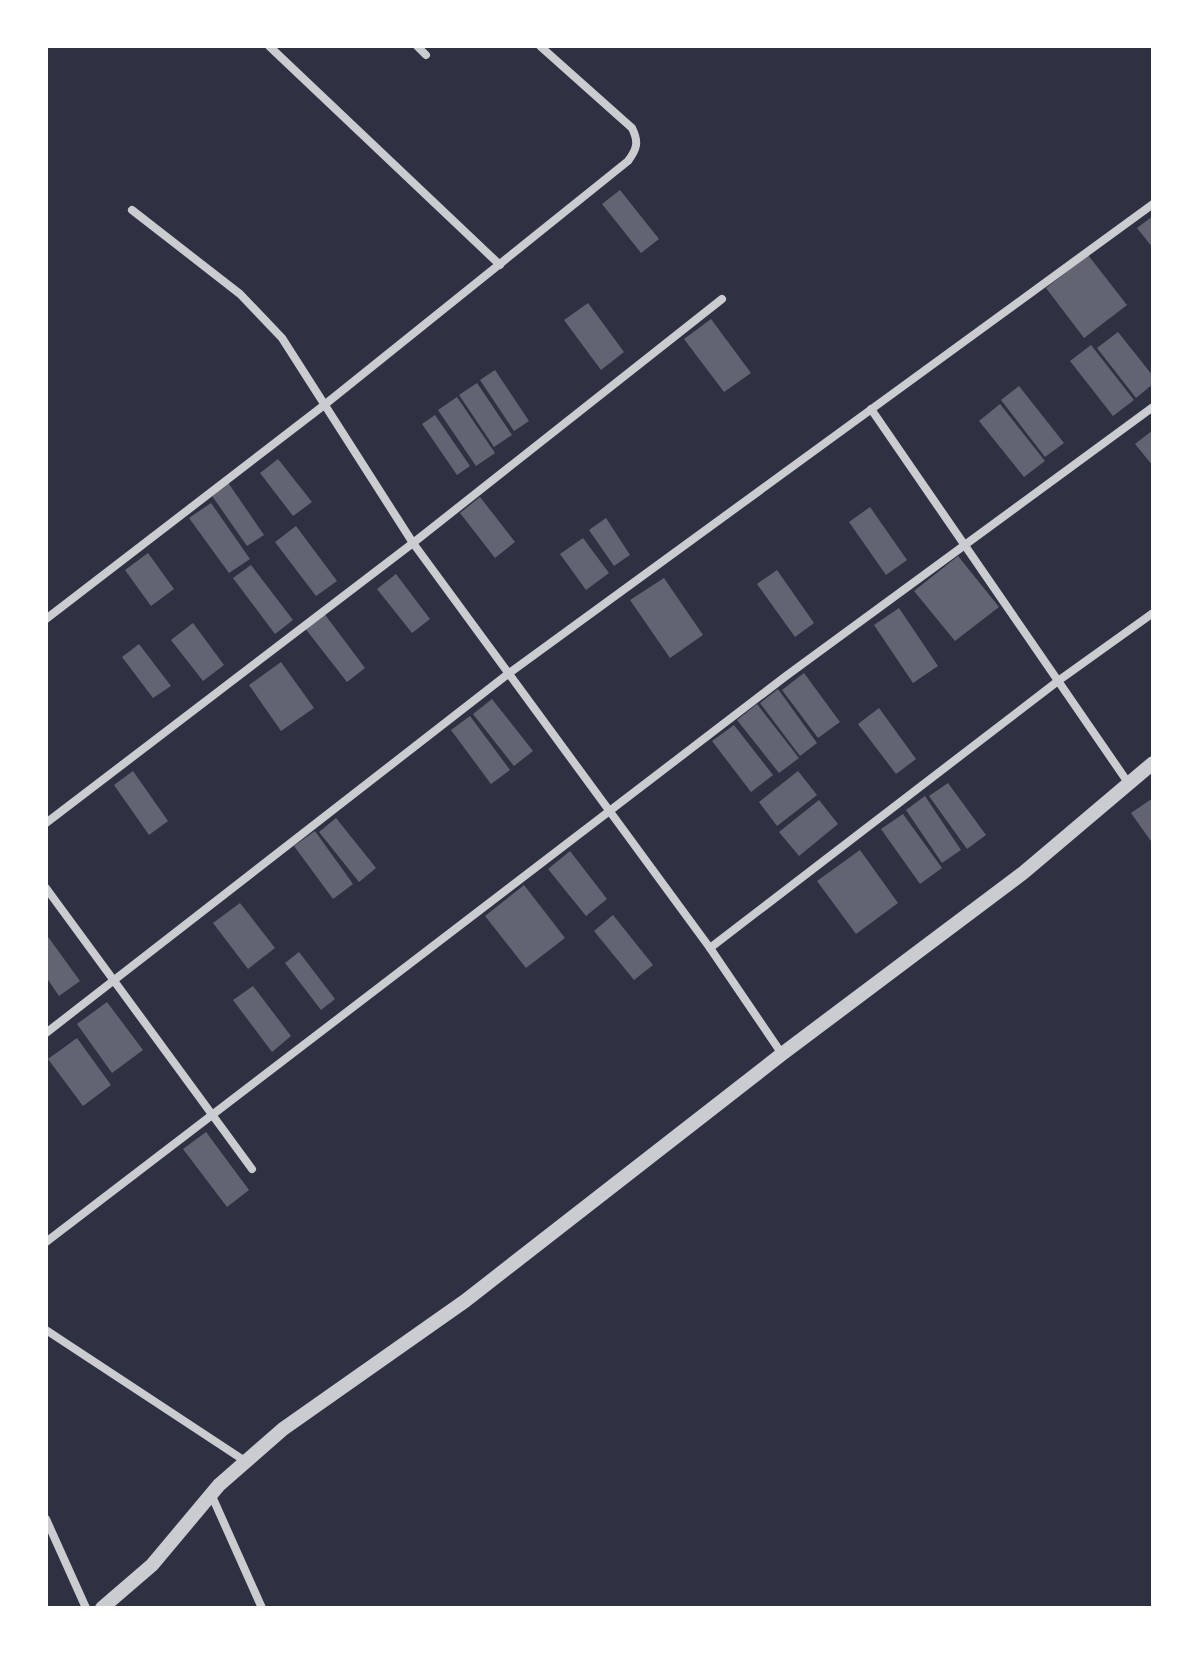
<svg xmlns="http://www.w3.org/2000/svg" width="1199" height="1654" font-family="Inter,sans-serif">
	<style>
		.building { fill: #626471 }
		.lines { fill: none; stroke-linecap: round; stroke-linejoin: round }
		.minor { stroke: #caccd0; stroke-width: 8 }
		.tertiary { stroke: #caccd0; stroke-width: 14 }
	</style>
	<rect width="100%" height="100%" fill="#2d3142"/>
	<!-- building -->
	<g class="building">
		<path d="M 620,190 L 659,239 L 641,253 L 602,204 Z"/>
		<path d="M 1153,216 L 1153,248 L 1137,228 Z"/>
		<path d="M 1088,255 L 1127,305 L 1084,338 L 1046,288 Z"/>
		<path d="M 588,303 L 624,352 L 601,370 L 564,320 Z"/>
		<path d="M 711,319 L 751,373 L 724,392 L 684,339 Z"/>
		<path d="M 1118,332 L 1153,376 L 1153,384 L 1136,398 L 1097,348 Z"/>
		<path d="M 1091,345 L 1134,400 L 1113,416 L 1070,361 Z"/>
		<path d="M 495,370 L 529,421 L 514,431 L 480,380 Z"/>
		<path d="M 477,383 L 512,435 L 494,447 L 459,395 Z"/>
		<path d="M 1019,386 L 1064,443 L 1045,457 L 1001,400 Z"/>
		<path d="M 457,397 L 495,453 L 476,466 L 438,410 Z"/>
		<path d="M 1000,404 L 1045,461 L 1024,477 L 979,421 Z"/>
		<path d="M 435,415 L 470,466 L 457,475 L 422,424 Z"/>
		<path d="M 1153,430 L 1153,466 L 1135,444 Z"/>
		<path d="M 278,459 L 312,502 L 293,516 L 260,473 Z"/>
		<path d="M 227,481 L 264,535 L 247,546 L 210,493 Z"/>
		<path d="M 480,497 L 515,542 L 495,558 L 460,513 Z"/>
		<path d="M 211,503 L 250,559 L 229,573 L 189,518 Z"/>
		<path d="M 870,507 L 907,560 L 886,575 L 849,522 Z"/>
		<path d="M 606,518 L 630,555 L 614,566 L 589,530 Z"/>
		<path d="M 296,526 L 337,581 L 316,596 L 275,542 Z"/>
		<path d="M 583,538 L 609,573 L 586,590 L 560,554 Z"/>
		<path d="M 148,553 L 174,589 L 151,606 L 125,570 Z"/>
		<path d="M 958,556 L 999,607 L 955,641 L 914,591 Z"/>
		<path d="M 251,565 L 293,620 L 275,634 L 233,578 Z"/>
		<path d="M 777,570 L 814,623 L 795,637 L 757,584 Z"/>
		<path d="M 396,574 L 430,619 L 412,633 L 377,589 Z"/>
		<path d="M 664,578 L 703,635 L 670,658 L 630,600 Z"/>
		<path d="M 899,608 L 938,666 L 913,683 L 874,625 Z"/>
		<path d="M 323,612 L 365,668 L 347,682 L 304,627 Z"/>
		<path d="M 193,623 L 224,665 L 203,681 L 171,640 Z"/>
		<path d="M 139,644 L 171,686 L 153,698 L 122,657 Z"/>
		<path d="M 281,662 L 314,708 L 281,731 L 249,685 Z"/>
		<path d="M 804,673 L 840,722 L 818,738 L 782,690 Z"/>
		<path d="M 778,689 L 817,743 L 800,756 L 760,703 Z"/>
		<path d="M 492,699 L 533,751 L 514,766 L 473,714 Z"/>
		<path d="M 757,704 L 799,758 L 779,773 L 737,720 Z"/>
		<path d="M 879,708 L 916,759 L 896,774 L 858,724 Z"/>
		<path d="M 470,716 L 510,770 L 491,784 L 451,730 Z"/>
		<path d="M 734,725 L 773,775 L 751,792 L 712,741 Z"/>
		<path d="M 133,771 L 168,821 L 149,835 L 114,785 Z"/>
		<path d="M 798,771 L 817,795 L 777,826 L 759,802 Z"/>
		<path d="M 948,783 L 986,835 L 967,849 L 929,796 Z"/>
		<path d="M 925,796 L 961,850 L 942,863 L 906,810 Z"/>
		<path d="M 1153,798 L 1153,844 L 1131,813 Z"/>
		<path d="M 819,800 L 838,824 L 799,856 L 779,832 Z"/>
		<path d="M 903,814 L 942,868 L 920,884 L 881,829 Z"/>
		<path d="M 336,818 L 376,868 L 359,882 L 319,832 Z"/>
		<path d="M 315,831 L 353,884 L 333,899 L 294,846 Z"/>
		<path d="M 860,850 L 898,903 L 856,934 L 817,881 Z"/>
		<path d="M 570,851 L 607,899 L 586,916 L 548,869 Z"/>
		<path d="M 524,885 L 565,938 L 526,968 L 485,916 Z"/>
		<path d="M 240,903 L 275,948 L 248,969 L 213,923 Z"/>
		<path d="M 613,915 L 653,965 L 634,980 L 594,931 Z"/>
		<path d="M 46,934 L 80,981 L 59,996 L 46,977 Z"/>
		<path d="M 299,952 L 335,999 L 321,1010 L 285,963 Z"/>
		<path d="M 253,986 L 291,1036 L 272,1052 L 233,1000 Z"/>
		<path d="M 107,1002 L 143,1050 L 112,1073 L 77,1024 Z"/>
		<path d="M 77,1038 L 111,1085 L 83,1106 L 48,1059 Z"/>
		<path d="M 206,1132 L 249,1190 L 227,1207 L 183,1149 Z"/>
	</g>
	<g class="lines">
		<!-- minor -->
		<g class="minor">
			<path d="M 269,46 L 500,265"/>
			<path d="M 417,46 L 426,55"/>
			<path d="M 132,210 L 240,294 L 282,338 L 413,543 L 710,948 L 782,1054"/>
			<path d="M 871,409 L 1129,784"/>
			<path d="M 46,619 L 323,406 L 628,161 C 637,149 639,142 632,128 L 540,46"/>
			<path d="M 46,823 L 413,543 L 722,299"/>
			<path d="M 46,888 L 252,1169"/>
			<path d="M 710,948 L 1058,681 L 1153,613"/>
			<path d="M 46,1033 L 508,674 L 1153,204"/>
			<path d="M 46,1242 L 786,676 L 1153,407"/>
			<path d="M 46,1330 L 245,1461"/>
			<path d="M 211,1494 L 262,1608"/>
			<path d="M 46,1519 L 86,1608"/>
		</g>
		<!-- tertiary -->
		<path class="tertiary" d="M 102,1608 L 152,1565 L 219,1485 L 283,1429 L 465,1301 L 782,1054 L 1023,873 L 1153,763"/>
	</g>
	<!-- border -->
	<rect width="1199" height="1654" fill="none" stroke="#ffffff" stroke-width="96"/>
</svg>
